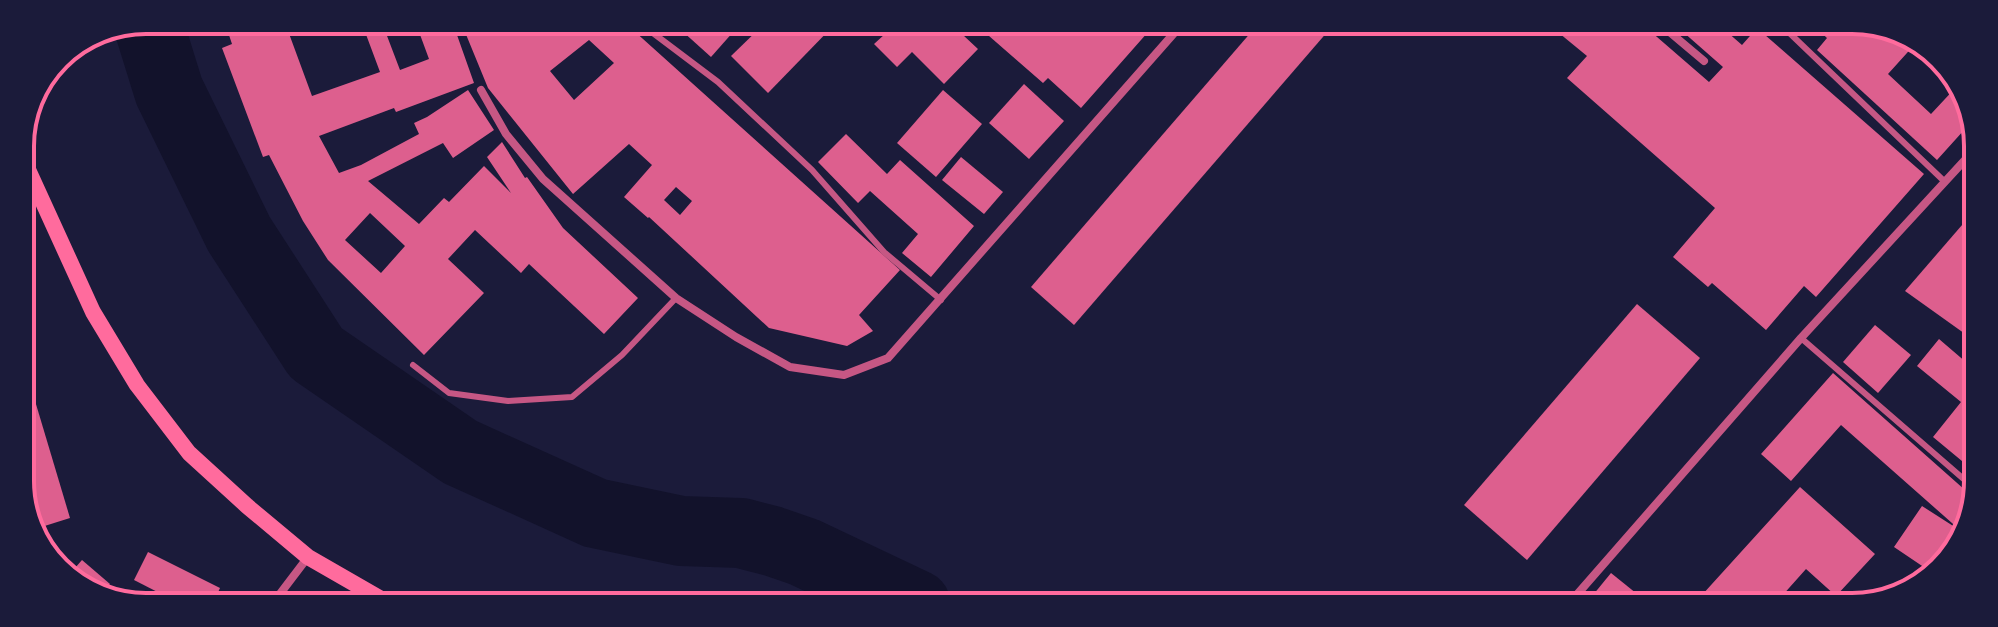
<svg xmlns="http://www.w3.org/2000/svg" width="1998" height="627" font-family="Mulish,sans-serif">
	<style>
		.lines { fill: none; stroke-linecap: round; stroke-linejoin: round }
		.river { stroke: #12122b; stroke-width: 70 }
		.building { fill: #dd5f8e; fill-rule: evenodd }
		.service { stroke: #c65784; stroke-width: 6 }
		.minor { stroke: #c65784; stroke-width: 8 }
		.secondary { stroke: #ff6b9d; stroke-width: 16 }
		.rim { fill: none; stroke: #ff6b9d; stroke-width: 4 }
	</style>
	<rect width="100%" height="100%" fill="#1b1b3a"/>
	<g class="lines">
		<!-- river -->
		<path class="river" d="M 147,20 L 169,91 L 239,234 L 316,353 L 460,452 L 595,513 L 681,531 L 741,533 L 772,541 L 804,552 L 916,605"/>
	</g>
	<!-- building -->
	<g class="building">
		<path d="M 224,20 L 284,20 L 312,96 L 380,72 L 361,21 L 403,21 L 384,28 L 400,70 L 429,59 L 415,21 L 623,21 L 900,270 L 859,315 L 873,331 L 847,346 L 769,328 L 649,217 L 648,218 L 624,197 L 652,165 L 629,144 L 573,194 L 488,88 L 465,32 L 457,35 L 474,83 L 396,112 L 394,108 L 319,136 L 339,173 L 361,165 L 419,134 L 414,123 L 427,117 L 468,90 L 494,130 L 453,158 L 443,143 L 368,181 L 419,224 L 444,198 L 449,202 L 484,166 L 511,193 L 487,157 L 502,142 L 525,178 L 527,177 L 563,228 L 638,298 L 604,334 L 529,264 L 521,273 L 475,230 L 448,259 L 484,293 L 424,355 L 328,260 L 303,221 L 269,155 L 263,157 L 222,48 L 232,44 ZM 589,40 L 614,63 L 574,100 L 550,71 ZM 676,187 L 692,201 L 680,215 L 664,200 ZM 370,213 L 405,246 L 381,273 L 345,240 Z"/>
		<path d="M 671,21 L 742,22 L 711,57 Z"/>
		<path d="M 766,22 L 837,22 L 768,93 L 731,56 Z"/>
		<path d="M 872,22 L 949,22 L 978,49 L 944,84 L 912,52 L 897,67 L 874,44 L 885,34 Z"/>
		<path d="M 973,22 L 1078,22 L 1156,23 L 1081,108 L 1048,78 L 1043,83 Z"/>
		<path d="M 1259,23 L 1335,23 L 1074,325 L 1031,287 Z"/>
		<path d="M 1548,24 L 1576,24 L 1581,28 L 1585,24 L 1642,24 L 1709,82 L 1723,67 L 1674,24 L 1718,24 L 1742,45 L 1757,28 L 1924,174 L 1816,297 L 1804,286 L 1766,330 L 1712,283 L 1708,287 L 1673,257 L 1715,208 L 1567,78 L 1587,56 Z"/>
		<path d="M 1812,24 L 1885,24 L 1916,43 L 1888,74 L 1931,114 L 1958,85 L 1974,119 L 1937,160 L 1817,50 L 1827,38 Z"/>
		<path d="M 1024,84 L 1064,121 L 1029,159 L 989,123 Z"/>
		<path d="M 943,90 L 982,124 L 936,177 L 897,143 Z"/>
		<path d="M 846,134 L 887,174 L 900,160 L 974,226 L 931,277 L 902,253 L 918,234 L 870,191 L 858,203 L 818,162 Z"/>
		<path d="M 961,157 L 1003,192 L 984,214 L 942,180 Z"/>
		<path d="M 1975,210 L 1975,341 L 1905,291 Z"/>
		<path d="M 1637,304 L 1700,358 L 1527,560 L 1464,505 Z"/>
		<path d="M 1875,325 L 1911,355 L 1878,393 L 1843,362 Z"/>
		<path d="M 1939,339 L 1974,369 L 1974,471 L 1933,437 L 1961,402 L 1917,366 Z"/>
		<path d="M 1833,373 L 1974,498 L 1974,514 L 1934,574 L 1894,547 L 1922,506 L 1961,531 L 1841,425 L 1791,481 L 1761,454 Z"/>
		<path d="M 27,374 L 70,518 L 35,529 L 22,490 L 22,375 Z"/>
		<path d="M 1800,487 L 1875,554 L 1836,596 L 1806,569 L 1781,597 L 1792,607 L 1692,606 Z"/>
		<path d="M 148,552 L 220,588 L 213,603 L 179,603 L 134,580 Z"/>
		<path d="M 82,560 L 110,584 L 100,595 L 68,576 Z"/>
		<path d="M 1611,573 L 1652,606 L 1584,606 Z"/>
	</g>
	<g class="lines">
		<!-- service -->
		<g class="service">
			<path d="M 637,21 L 718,82 L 812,170 L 884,252 L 941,300"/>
			<path d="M 1780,24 L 1944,181"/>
			<path d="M 1801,338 L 1974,488"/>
			<path d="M 413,365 L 449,393 L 508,401 L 572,397 L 622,355 L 676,298"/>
		</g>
		<!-- minor -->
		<g class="minor">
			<path d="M 1660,24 L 1704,61"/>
			<path d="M 481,90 L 506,134 L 543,179 L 676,298 L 736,337 L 790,367 L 844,375 L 888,358 L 1183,23"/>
			<path d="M 273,603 L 308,557"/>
			<path d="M 1567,606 L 1801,338 L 1976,148"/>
		</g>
		<!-- secondary -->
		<path class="secondary" d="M 20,152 L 93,312 L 137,385 L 189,453 L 247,506 L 308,557 L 388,603"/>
	</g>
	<!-- crop -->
	<path d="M0 0H1998V627H0ZM146 34H1852A112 112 0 0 1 1964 146V481A112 112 0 0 1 1852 593H146A112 112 0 0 1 34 481V146A112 112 0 0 1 146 34Z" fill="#1b1b3a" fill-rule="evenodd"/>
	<path class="rim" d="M146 34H1852A112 112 0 0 1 1964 146V481A112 112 0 0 1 1852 593H146A112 112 0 0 1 34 481V146A112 112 0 0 1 146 34Z"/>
</svg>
